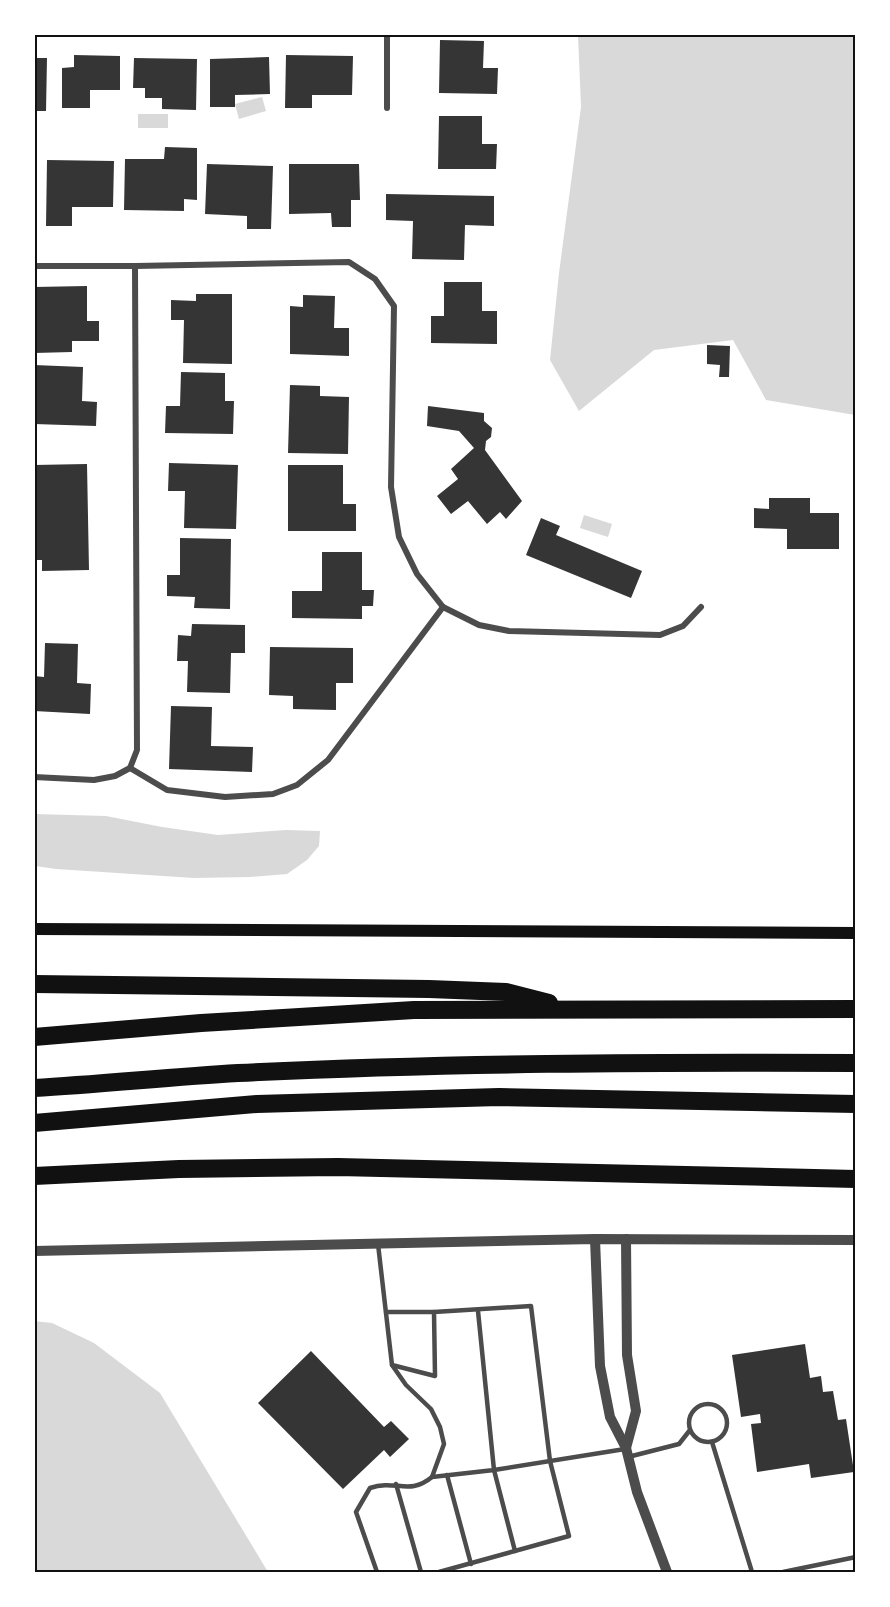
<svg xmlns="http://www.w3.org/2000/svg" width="890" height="1607" font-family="'Fira Sans Condensed',sans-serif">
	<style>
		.water { fill: #d9d9d9 }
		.building { fill: #353535 }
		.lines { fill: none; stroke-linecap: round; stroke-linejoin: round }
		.service { stroke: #4c4c4c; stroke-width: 4.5 }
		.minor { stroke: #4c4c4c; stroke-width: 6 }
		.tertiary { stroke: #4c4c4c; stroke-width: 10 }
		.secondary { stroke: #111; stroke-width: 12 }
		.motorway { stroke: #111; stroke-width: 18 }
		.neatline { fill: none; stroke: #111; stroke-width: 2 }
	</style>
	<rect width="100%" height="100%" fill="#fff"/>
	<!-- water -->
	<g class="water">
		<path d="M 578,35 L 855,35 L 855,415 L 766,400 L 733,340 L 654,350 L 579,411 L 550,360 L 559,273 L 581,107 Z"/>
		<path d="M 262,97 L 266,111 L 239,119 L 235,104 Z"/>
		<rect x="138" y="114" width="30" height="14"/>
		<path d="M 584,515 L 612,524 L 608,537 L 580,528 Z"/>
		<path d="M 34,814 L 106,816 L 162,827 L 218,835 L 286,830 L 320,831 L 319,846 L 307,860 L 287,874 L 250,877 L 194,878 L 56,869 L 35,866 Z"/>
		<path d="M 34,1321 L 52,1323 L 94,1343 L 160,1393 L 268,1572 L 35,1572 Z"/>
	</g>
	<!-- building -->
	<g class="building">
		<path d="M 440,40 L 484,41 L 483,68 L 498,68 L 497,94 L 439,93 Z"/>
		<path d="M 74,55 L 120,56 L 120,90 L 90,90 L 90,108 L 62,108 L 62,68 L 74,67 Z"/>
		<path d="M 286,55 L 353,56 L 352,95 L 312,95 L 312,108 L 285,108 Z"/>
		<path d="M 269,57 L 270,94 L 235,95 L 235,107 L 210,107 L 210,59 Z"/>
		<path d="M 34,58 L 47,58 L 46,111 L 34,111 Z"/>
		<path d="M 134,58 L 197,59 L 196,110 L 162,109 L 162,98 L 145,98 L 145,88 L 133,88 Z"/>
		<path d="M 439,116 L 482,116 L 482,144 L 497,144 L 496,169 L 438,169 Z"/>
		<path d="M 165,147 L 197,148 L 197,200 L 184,199 L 184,211 L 124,210 L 125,159 L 164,159 Z"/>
		<path d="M 47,160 L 114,161 L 113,207 L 72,207 L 72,226 L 46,226 Z"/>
		<path d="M 207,164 L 273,166 L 271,229 L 247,229 L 247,216 L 205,214 Z"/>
		<path d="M 289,164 L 359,164 L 360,200 L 351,200 L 351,227 L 332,227 L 331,213 L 289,214 Z"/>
		<path d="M 386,194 L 494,196 L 494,226 L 465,225 L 464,260 L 412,259 L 413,221 L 386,220 Z"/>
		<path d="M 444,282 L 482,282 L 482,311 L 497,311 L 497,344 L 431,343 L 431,316 L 444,316 Z"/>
		<path d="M 87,286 L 87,321 L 99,321 L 99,341 L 72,341 L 72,352 L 34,353 L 34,287 Z"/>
		<path d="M 196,294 L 232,294 L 232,364 L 183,363 L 184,320 L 171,320 L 171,300 L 196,301 Z"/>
		<path d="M 303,295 L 335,296 L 334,328 L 349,328 L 349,356 L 290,354 L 290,306 L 303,307 Z"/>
		<path d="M 707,345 L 730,346 L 729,377 L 719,377 L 720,365 L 707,364 Z"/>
		<path d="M 34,365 L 83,367 L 82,401 L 97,402 L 96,426 L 34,424 Z"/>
		<path d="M 181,372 L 225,373 L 225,401 L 234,401 L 233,434 L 165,433 L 166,406 L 180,406 Z"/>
		<path d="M 290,385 L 320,386 L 320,396 L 349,397 L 348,454 L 288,453 Z"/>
		<path d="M 428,406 L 484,413 L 484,421 L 492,428 L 491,437 L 486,441 L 485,450 L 522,501 L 506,519 L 500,512 L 487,524 L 468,501 L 451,514 L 437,496 L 458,479 L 451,469 L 474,448 L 459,431 L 427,426 Z"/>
		<path d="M 169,463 L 238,465 L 236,529 L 184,528 L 185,491 L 168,491 Z"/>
		<path d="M 87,464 L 89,570 L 42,571 L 42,560 L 35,560 L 34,465 Z"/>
		<path d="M 288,465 L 343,465 L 343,504 L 356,504 L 356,531 L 288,531 Z"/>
		<path d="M 769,498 L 810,498 L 810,513 L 839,513 L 839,549 L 787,549 L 787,529 L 754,528 L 754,508 L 769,509 Z"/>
		<path d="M 541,518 L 560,526 L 556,535 L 642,571 L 631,598 L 526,555 Z"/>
		<path d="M 180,538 L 231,539 L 230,609 L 194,608 L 195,597 L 167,596 L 167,575 L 180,575 Z"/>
		<path d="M 322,552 L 362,552 L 362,590 L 374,590 L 373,606 L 362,606 L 362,619 L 292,618 L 292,591 L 322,591 Z"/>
		<path d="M 192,624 L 245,625 L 245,653 L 231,653 L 230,693 L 187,692 L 188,661 L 177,661 L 178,635 L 191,636 Z"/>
		<path d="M 45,643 L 78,644 L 77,683 L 91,684 L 90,714 L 34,711 L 34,676 L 44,677 Z"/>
		<path d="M 270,647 L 353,648 L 353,683 L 336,683 L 336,710 L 293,709 L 293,696 L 269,695 Z"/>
		<path d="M 171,706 L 212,707 L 211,746 L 253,747 L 252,772 L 169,769 Z"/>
		<path d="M 805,1344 L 810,1378 L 821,1376 L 823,1392 L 833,1391 L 838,1420 L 846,1419 L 854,1472 L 811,1478 L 809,1464 L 757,1472 L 751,1424 L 761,1423 L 760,1414 L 741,1417 L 732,1355 Z"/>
		<path d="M 311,1351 L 384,1427 L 391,1421 L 409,1439 L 390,1457 L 384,1450 L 343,1489 L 258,1403 Z"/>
	</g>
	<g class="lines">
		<!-- service -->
		<g class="service">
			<path d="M 378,1244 L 392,1365 L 435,1376 L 434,1312 L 531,1306 L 550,1461 L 569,1536 L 439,1572"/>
			<path d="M 386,1312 L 434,1312"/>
			<path d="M 392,1365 L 406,1385 L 431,1409 L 440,1427 L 444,1444 L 432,1477"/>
			<circle cx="708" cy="1423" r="19"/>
			<path d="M 712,1442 L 752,1572"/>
			<path d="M 628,1457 L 679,1444 L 690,1430"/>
			<path d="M 447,1475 L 471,1564"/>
			<path d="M 396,1484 L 421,1572"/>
			<path d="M 515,1551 L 494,1470 L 625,1449"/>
			<path d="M 377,1572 L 356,1512 L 370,1488 C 396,1479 409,1496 432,1477 L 494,1470 L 478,1311"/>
			<path d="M 783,1572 L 856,1557"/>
		</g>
		<!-- minor -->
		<g class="minor">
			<path d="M 387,108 L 387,34"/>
			<path d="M 34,266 L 135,266 L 349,262 L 375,279 L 394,306 L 391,487 L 399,537 L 417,574 L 443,607 L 479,625 L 509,631 L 660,635 L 683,626 L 701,607"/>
			<path d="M 130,768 L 137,750 L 135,266"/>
			<path d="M 130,768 L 167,790 L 225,797 L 273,794 L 297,785 L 328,760 L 443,607"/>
			<path d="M 34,777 L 94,780 L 115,776 L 130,768"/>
		</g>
		<!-- tertiary -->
		<g class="tertiary">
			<path d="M 595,1239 L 600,1366 L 610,1417 L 626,1448 L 637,1492 L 667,1572"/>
			<path d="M 626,1239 L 627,1355 L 636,1411 L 626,1448"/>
			<path d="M 34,1251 L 595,1239 L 856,1240"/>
		</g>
		<!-- secondary -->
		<path class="secondary" d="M 34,929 L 856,933"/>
		<!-- motorway -->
		<g class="motorway">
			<path d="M 34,984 L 429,989 L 506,992 L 549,1003"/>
			<path d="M 34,1037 L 201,1023 L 414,1010 L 856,1009"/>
			<path d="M 34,1088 C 102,1084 170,1077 238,1073 C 444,1063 650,1062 856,1063"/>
			<path d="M 34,1123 L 257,1104 L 499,1097 L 856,1104"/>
			<path d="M 34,1176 L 179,1169 L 338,1167 L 856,1179"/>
		</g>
	</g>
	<!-- border -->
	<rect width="890" height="1607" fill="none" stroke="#ffffff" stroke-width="72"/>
	<rect x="36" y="36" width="818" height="1535" class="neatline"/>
</svg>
